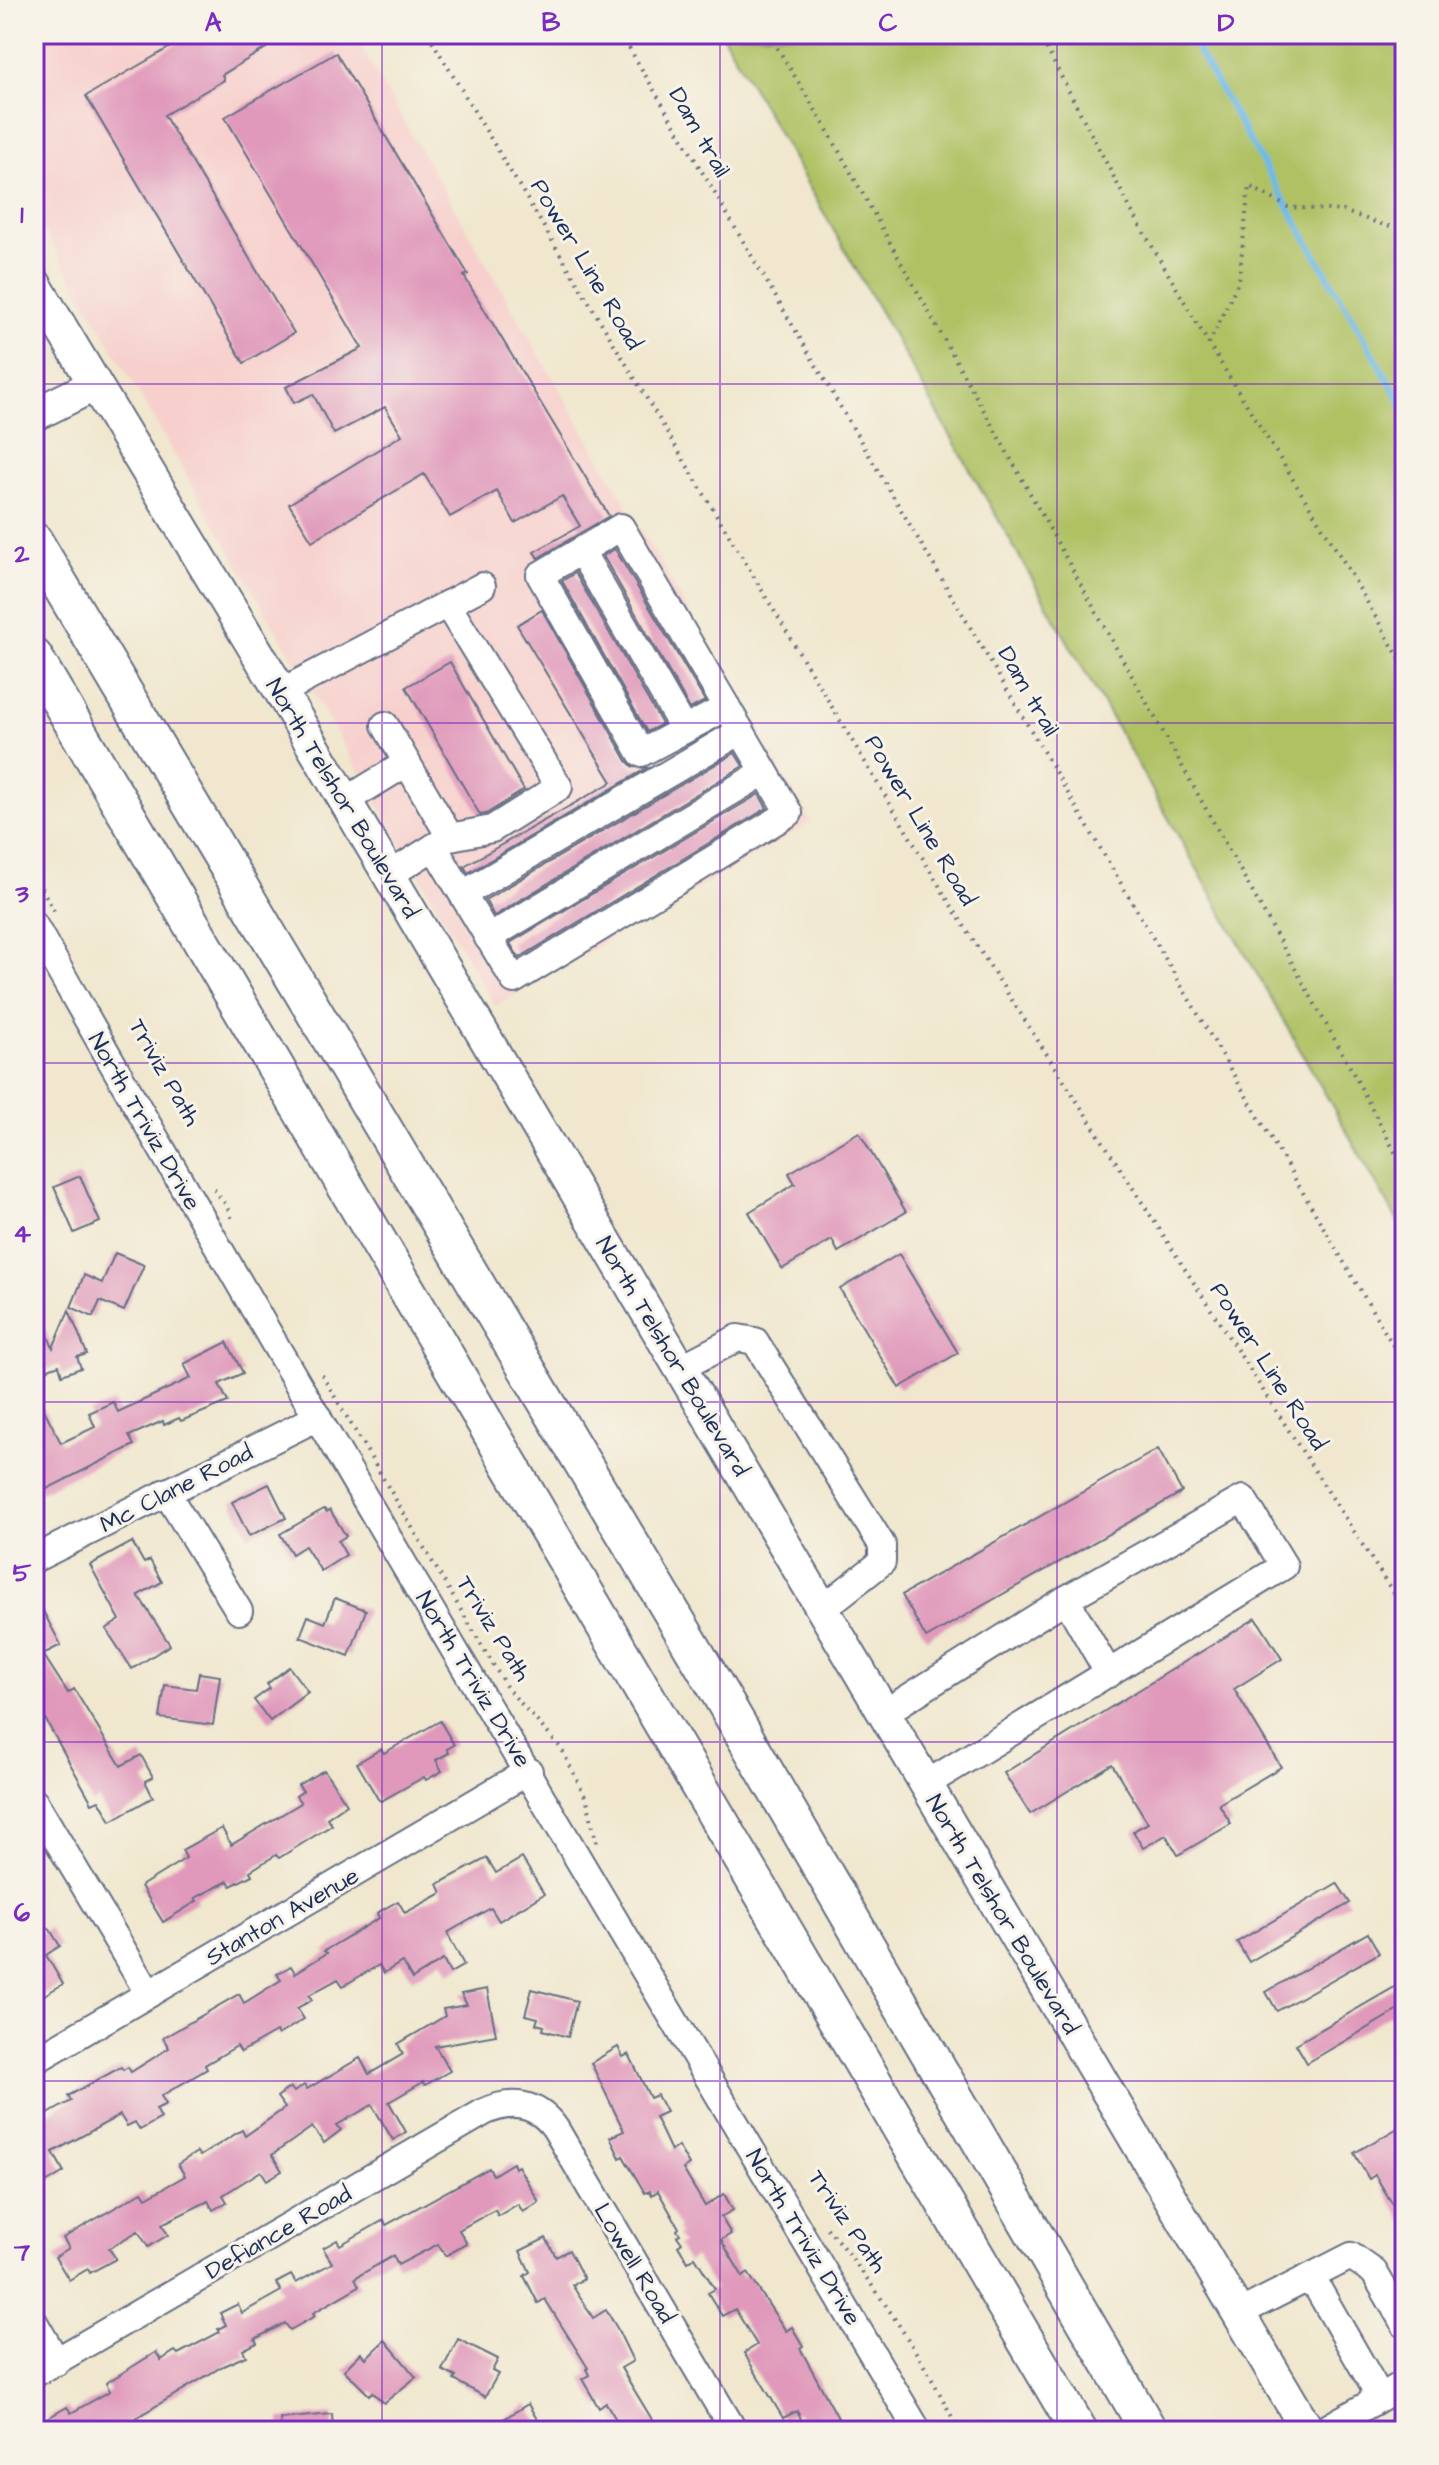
<svg xmlns="http://www.w3.org/2000/svg" width="1439" height="2465" font-family="'Architects Daughter',sans-serif">
	<style>
		.built { fill: #f7d0cd }
		.green { fill: #afc164; stroke: #657861; stroke-width: 2 }
		.lines { fill: none; stroke-linecap: round; stroke-linejoin: round }
		.stream { stroke: #6ebae8; stroke-width: 6 }
		.building { fill: #e099bb }
		.minor-casing { stroke: #666f85; stroke-width: 30 }
		.major-casing { stroke: #666f85; stroke-width: 36 }
		.highway-casing { stroke: #666f85; stroke-width: 40 }
		.path { stroke: #666f85; stroke-width: 4; stroke-dasharray: 2 6; stroke-linecap: butt }
		.minor { stroke: #fff; stroke-width: 26 }
		.major { stroke: #fff; stroke-width: 32 }
		.highway { stroke: #fff; stroke-width: 36 }
		.grid { fill: none; stroke: #7b2cbf; stroke-width: 2; stroke-opacity: 0.55 }
		.labels { text-anchor: middle; stroke-width: 6; stroke-linejoin: round; paint-order: stroke }
		.street-label { font-size: 24px; fill: #1b2f5e; stroke: #f7f3e8 }
		.neatline { fill: none; stroke: #7b2cbf; stroke-width: 3 }
		.grid-label { font-size: 26px; text-anchor: middle; font-weight: bold; fill: #7b2cbf }
	</style>
	<rect width="100%" height="100%" fill="#f7f3e8"/>
	<filter id="ink" filterUnits="userSpaceOnUse"><feTurbulence type="fractalNoise" baseFrequency=".0125" numOctaves="2"/><feDisplacementMap in="SourceGraphic" scale="16" xChannelSelector="R" yChannelSelector="G"/><feConvolveMatrix kernelMatrix="1 2 1 2 8 2 1 2 1" color-interpolation-filters="sRGB"/></filter>
	<filter id="wash" filterUnits="userSpaceOnUse"><feTurbulence type="fractalNoise" baseFrequency=".006" numOctaves="4" result="noise"/><feDisplacementMap in="SourceGraphic" scale="32" xChannelSelector="R" yChannelSelector="G"/><feGaussianBlur stdDeviation="1.8" result="paint"/><feColorMatrix in="noise" values="0 0 0 0 0 0 0 0 0 0 0 0 0 0 0 0 0 1.4 0 .05"/><feComposite in="paint" operator="in"/></filter>
	<g filter="url(#wash)">
		<rect width="100%" height="100%" fill="#f0e7ce"/>
		<!-- built -->
		<path class="built" d="M 34,34 L 353,34 L 811,822 L 495,1006 L 34,213 Z"/>
		<!-- green -->
		<path class="green" d="M 722,34 L 1405,34 L 1405,1234 Z"/>
		<g class="lines">
			<!-- stream -->
			<path class="stream" d="M 1188,34 L 1405,409"/>
		</g>
		<g id="blocks">
			<!-- building -->
			<g class="building">
				<path d="M 193,34 L 289,34 L 222,75 L 224,80 L 164,115 L 294,333 L 244,363 L 86,96 Z"/>
				<path d="M 336,53 L 468,274 L 464,276 L 609,516 L 538,558 L 534,552 L 580,526 L 562,496 L 515,523 L 497,491 L 450,517 L 424,474 L 312,541 L 289,504 L 402,435 L 385,407 L 334,434 L 313,394 L 294,403 L 286,387 L 362,348 L 225,117 Z"/>
				<path d="M 615,549 L 705,701 L 690,709 L 603,556 Z"/>
				<path d="M 575,573 L 662,724 L 647,732 L 562,581 Z"/>
				<path d="M 542,610 L 627,761 L 633,767 L 647,768 L 468,873 L 464,866 L 612,782 L 517,625 Z"/>
				<path d="M 450,662 L 524,790 L 486,814 L 480,815 L 406,687 Z"/>
				<path d="M 735,753 L 743,766 L 494,916 L 485,900 Z"/>
				<path d="M 759,794 L 767,808 L 519,958 L 510,943 Z"/>
				<path d="M 859,1132 L 906,1212 L 838,1252 L 832,1240 L 782,1269 L 749,1212 L 795,1184 L 789,1173 Z"/>
				<path d="M 80,1176 L 100,1222 L 74,1233 L 54,1187 Z"/>
				<path d="M 115,1253 L 144,1265 L 124,1311 L 100,1301 L 93,1317 L 71,1307 L 84,1275 L 102,1283 Z"/>
				<path d="M 899,1254 L 958,1353 L 899,1388 L 840,1289 Z"/>
				<path d="M 34,1303 L 53,1348 L 69,1310 L 87,1354 L 77,1357 L 81,1368 L 62,1375 L 59,1365 L 43,1371 L 34,1349 Z"/>
				<path d="M 227,1342 L 243,1373 L 219,1384 L 228,1402 L 181,1421 L 179,1418 L 164,1425 L 163,1421 L 129,1436 L 134,1445 L 41,1492 L 34,1478 L 34,1390 L 61,1443 L 95,1427 L 89,1413 L 113,1402 L 118,1412 L 191,1378 L 184,1364 Z"/>
				<path d="M 1158,1449 L 1182,1492 L 926,1638 L 902,1595 Z"/>
				<path d="M 269,1484 L 286,1518 L 249,1536 L 232,1502 Z"/>
				<path d="M 324,1509 L 327,1512 L 330,1510 L 346,1536 L 338,1541 L 346,1555 L 321,1571 L 305,1546 L 292,1554 L 280,1534 Z"/>
				<path d="M 132,1542 L 144,1563 L 150,1560 L 162,1582 L 138,1595 L 170,1645 L 132,1669 L 106,1629 L 120,1620 L 90,1565 Z"/>
				<path d="M 34,1594 L 61,1645 L 43,1654 L 68,1693 L 74,1689 L 121,1766 L 141,1755 L 153,1777 L 145,1781 L 153,1797 L 111,1821 L 99,1800 L 92,1803 L 34,1699 Z"/>
				<path d="M 335,1598 L 366,1610 L 349,1656 L 300,1637 L 308,1616 L 325,1623 Z"/>
				<path d="M 1256,1618 L 1282,1659 L 1234,1689 L 1281,1767 L 1219,1804 L 1231,1824 L 1178,1855 L 1166,1835 L 1143,1848 L 1133,1831 L 1148,1823 L 1112,1764 L 1030,1814 L 1004,1773 Z"/>
				<path d="M 289,1667 L 308,1692 L 270,1721 L 254,1700 L 270,1688 L 267,1684 Z"/>
				<path d="M 199,1673 L 220,1676 L 213,1725 L 160,1718 L 165,1685 L 196,1689 Z"/>
				<path d="M 440,1721 L 454,1745 L 447,1749 L 449,1753 L 436,1760 L 442,1771 L 426,1780 L 424,1777 L 381,1801 L 378,1799 L 357,1763 L 381,1749 L 384,1753 Z"/>
				<path d="M 324,1770 L 347,1804 L 327,1818 L 332,1825 L 279,1858 L 276,1855 L 250,1871 L 252,1875 L 231,1886 L 228,1881 L 195,1898 L 197,1901 L 163,1922 L 141,1886 L 186,1858 L 182,1850 L 222,1828 L 231,1845 L 301,1803 L 296,1796 L 303,1791 L 298,1785 Z"/>
				<path d="M 487,1858 L 496,1873 L 522,1858 L 544,1894 L 499,1921 L 491,1908 L 447,1933 L 464,1965 L 450,1973 L 443,1960 L 412,1979 L 402,1962 L 384,1973 L 379,1965 L 343,1986 L 338,1979 L 309,1995 L 312,2000 L 297,2008 L 304,2019 L 278,2035 L 276,2032 L 241,2052 L 237,2046 L 205,2065 L 207,2069 L 161,2096 L 166,2104 L 156,2109 L 161,2118 L 140,2130 L 135,2122 L 127,2126 L 120,2115 L 53,2152 L 64,2172 L 39,2187 L 34,2176 L 34,2122 L 71,2101 L 68,2096 L 121,2067 L 123,2070 L 128,2067 L 131,2072 L 169,2048 L 163,2038 L 239,1994 L 244,2003 L 281,1980 L 277,1974 L 291,1966 L 295,1973 L 327,1953 L 324,1951 L 379,1918 L 377,1913 L 398,1901 L 405,1913 L 442,1893 L 438,1884 Z"/>
				<path d="M 1337,1883 L 1350,1903 L 1249,1962 L 1237,1942 Z"/>
				<path d="M 49,1928 L 60,1946 L 46,1955 L 63,1984 L 34,2001 L 34,1935 L 35,1937 Z"/>
				<path d="M 1368,1933 L 1379,1953 L 1277,2011 L 1266,1992 Z"/>
				<path d="M 1400,1984 L 1405,1994 L 1405,2006 L 1307,2063 L 1296,2044 Z"/>
				<path d="M 487,1989 L 496,2035 L 435,2046 L 450,2071 L 425,2085 L 423,2082 L 389,2102 L 406,2132 L 393,2140 L 372,2105 L 337,2125 L 341,2130 L 324,2143 L 312,2127 L 272,2155 L 282,2171 L 267,2180 L 261,2171 L 223,2195 L 227,2202 L 213,2210 L 208,2201 L 162,2224 L 168,2235 L 148,2247 L 138,2231 L 109,2248 L 116,2259 L 90,2273 L 88,2269 L 69,2280 L 55,2257 L 69,2248 L 63,2238 L 142,2192 L 146,2198 L 185,2176 L 178,2164 L 197,2152 L 200,2156 L 242,2130 L 245,2136 L 285,2108 L 277,2097 L 290,2087 L 294,2092 L 304,2085 L 307,2089 L 360,2058 L 369,2074 L 403,2054 L 398,2044 L 445,2016 L 443,2009 L 467,2005 L 461,1994 Z"/>
				<path d="M 532,1989 L 577,2001 L 568,2037 L 543,2030 L 544,2026 L 536,2024 L 538,2018 L 525,2015 Z"/>
				<path d="M 618,2047 L 623,2057 L 629,2054 L 650,2098 L 657,2095 L 666,2112 L 655,2117 L 671,2151 L 678,2146 L 689,2165 L 683,2169 L 705,2206 L 724,2194 L 733,2210 L 721,2217 L 731,2234 L 721,2240 L 743,2277 L 748,2273 L 786,2331 L 792,2327 L 803,2346 L 800,2348 L 838,2418 L 814,2431 L 807,2431 L 797,2411 L 783,2418 L 744,2353 L 757,2345 L 735,2309 L 722,2316 L 708,2293 L 715,2289 L 695,2257 L 688,2262 L 678,2246 L 682,2243 L 677,2236 L 680,2234 L 677,2230 L 679,2228 L 658,2191 L 652,2195 L 650,2191 L 645,2193 L 623,2156 L 620,2158 L 610,2137 L 624,2131 L 591,2063 Z"/>
				<path d="M 1405,2124 L 1405,2225 L 1375,2175 L 1369,2179 L 1354,2153 Z"/>
				<path d="M 513,2163 L 515,2168 L 518,2166 L 539,2202 L 523,2212 L 518,2204 L 498,2216 L 495,2210 L 459,2230 L 467,2244 L 445,2256 L 438,2244 L 398,2265 L 393,2256 L 355,2278 L 359,2286 L 313,2313 L 315,2316 L 290,2330 L 285,2323 L 255,2339 L 257,2343 L 243,2350 L 246,2356 L 223,2366 L 114,2431 L 37,2431 L 52,2423 L 48,2418 L 67,2407 L 71,2413 L 110,2391 L 106,2383 L 156,2352 L 161,2360 L 175,2351 L 178,2354 L 220,2332 L 218,2329 L 226,2325 L 220,2313 L 238,2304 L 242,2313 L 281,2291 L 276,2283 L 291,2275 L 296,2283 L 332,2263 L 323,2248 L 337,2240 L 340,2245 L 384,2220 L 386,2225 L 489,2168 L 493,2175 Z"/>
				<path d="M 546,2238 L 556,2257 L 569,2250 L 584,2279 L 572,2285 L 593,2318 L 606,2310 L 617,2328 L 633,2361 L 621,2368 L 659,2431 L 623,2431 L 606,2403 L 599,2408 L 582,2379 L 589,2375 L 586,2369 L 588,2368 L 545,2299 L 538,2303 L 524,2276 L 530,2272 L 520,2251 Z"/>
				<path d="M 458,2339 L 498,2359 L 492,2371 L 498,2374 L 485,2397 L 454,2380 L 456,2377 L 442,2370 Z"/>
				<path d="M 385,2340 L 416,2377 L 384,2403 L 372,2392 L 369,2395 L 344,2370 L 361,2353 L 366,2358 Z"/>
				<path d="M 528,2404 L 544,2431 L 508,2431 L 502,2420 Z"/>
				<path d="M 332,2414 L 333,2431 L 281,2431 L 280,2419 Z"/>
			</g>
		</g>
	</g>
	<g filter="url(#ink)">
		<use href="#blocks" fill-opacity="0" stroke="#666f85" stroke-width="2"/>
		<g class="lines">
			<defs>
				<g id="minor">
					<path d="M 581,551 L 684,730"/>
					<path d="M 447,604 L 559,787 L 492,829 L 450,837"/>
					<path d="M 281,692 L 482,586"/>
					<path d="M 385,725 L 450,837 L 389,875"/>
					<path d="M 345,801 L 407,763"/>
					<path d="M 434,847 L 514,980 L 789,813 L 621,527 L 540,575 L 641,753 L 727,707"/>
					<path d="M 463,894 L 741,731"/>
					<path d="M 34,925 C 320,1432 622,1930 918,2431"/>
					<path d="M 488,938 L 764,772"/>
					<path d="M 680,1368 L 738,1338 L 755,1341 L 882,1545 L 882,1562 L 822,1609"/>
					<path d="M 166,1492 L 239,1611"/>
					<path d="M 34,1559 L 318,1417"/>
					<path d="M 1066,1599 L 1109,1674"/>
					<path d="M 884,1713 L 1066,1599 L 1243,1499 L 1284,1566 L 926,1784"/>
					<path d="M 34,1801 L 149,1994"/>
					<path d="M 34,2061 L 529,1771"/>
					<path d="M 1304,2280 L 1351,2256 L 1374,2272 L 1405,2325"/>
					<path d="M 1239,2313 L 1304,2280 L 1317,2287 L 1375,2388 L 1373,2402 L 1322,2431"/>
					<path d="M 34,2322 L 57,2362"/>
					<path d="M 34,2374 L 484,2112 C 512,2099 537,2103 555,2128 L 734,2431"/>
					<path d="M 1373,2402 L 1405,2383"/>
				</g>
				<g id="major">
					<path d="M 34,283 L 281,692 L 1308,2431"/>
					<path d="M 34,415 L 94,385"/>
				</g>
				<g id="highway">
					<path d="M 34,541 L 713,1682 L 1149,2431"/>
					<path d="M 34,657 L 1079,2431"/>
				</g>
			</defs>
			<!-- minor casing -->
			<use href="#minor" class="minor-casing"/>
			<!-- major casing -->
			<use href="#major" class="major-casing"/>
			<!-- highway casing -->
			<use href="#highway" class="highway-casing"/>
			<!-- path -->
			<g class="path">
				<path d="M 428,34 L 952,907 L 1405,1611"/>
				<path d="M 621,34 L 1405,1366"/>
				<path d="M 769,34 L 825,126 L 1350,1067 L 1405,1171"/>
				<path d="M 1039,34 L 1131,210 L 1209,344 L 1344,562 L 1405,668"/>
				<path d="M 1209,344 L 1239,280 L 1249,186 L 1288,207 L 1343,211 L 1387,226 L 1405,226"/>
				<path d="M 34,874 L 54,911"/>
				<path d="M 214,1189 L 227,1206 L 233,1222"/>
				<path d="M 322,1375 L 507,1688 L 561,1748 L 587,1800 L 597,1844"/>
				<path d="M 827,2228 C 877,2286 926,2363 959,2431"/>
			</g>
			<!-- minor -->
			<use href="#minor" class="minor"/>
			<!-- major -->
			<use href="#major" class="major"/>
			<!-- highway -->
			<use href="#highway" class="highway"/>
		</g>
	</g>
	<!-- grid -->
	<path class="grid" d="M 382,34 L 382,2431M 720,34 L 720,2431M 1057,34 L 1057,2431M 34,384 L 1405,384M 34,723 L 1405,723M 34,1063 L 1405,1063M 34,1402 L 1405,1402M 34,1742 L 1405,1742M 34,2081 L 1405,2081"/>
	<g class="labels">
		<!-- street labels -->
		<g class="street-label">
			<text transform="translate(700 132) rotate(60)" y="8">Dam trail</text>
			<text transform="translate(587 264) rotate(59)" y="8">Power Line Road</text>
			<text transform="translate(1029 691) rotate(60)" y="8">Dam trail</text>
			<text transform="translate(343 798) rotate(59)" y="8">North Telshor Boulevard</text>
			<text transform="translate(921 820) rotate(59)" y="8">Power Line Road</text>
			<text transform="translate(165 1072) rotate(60)" y="8">Triviz Path</text>
			<text transform="translate(145 1121) rotate(60)" y="8">North Triviz Drive</text>
			<text transform="translate(673 1356) rotate(59)" y="8">North Telshor Boulevard</text>
			<text transform="translate(1269 1366) rotate(57)" y="8">Power Line Road</text>
			<text transform="translate(176 1488) rotate(-27)" y="8">Mc Clane Road</text>
			<text transform="translate(494 1628) rotate(58)" y="8">Triviz Path</text>
			<text transform="translate(474 1679) rotate(59)" y="8">North Triviz Drive</text>
			<text transform="translate(1003 1914) rotate(59)" y="8">North Telshor Boulevard</text>
			<text transform="translate(282 1916) rotate(-30)" y="8">Stanton Avenue</text>
			<text transform="translate(848 2221) rotate(55)" y="8">Triviz Path</text>
			<text transform="translate(278 2232) rotate(-30)" y="8">Defiance Road</text>
			<text transform="translate(804 2237) rotate(59)" y="8">North Triviz Drive</text>
			<text transform="translate(635 2263) rotate(59)" y="8">Lowell Road</text>
		</g>
	</g>
	<!-- margin -->
	<rect width="1439" height="2465" fill="none" stroke="#f7f3e8" stroke-width="88"/>
	<rect x="44" y="44" width="1351" height="2377" class="neatline"/>
	<g class="grid-label">
		<text x="213" y="31">A</text>
		<text x="551" y="31">B</text>
		<text x="888" y="31">C</text>
		<text x="1226" y="31">D</text>
		<text x="22" y="223">1</text>
		<text x="22" y="562">2</text>
		<text x="22" y="902">3</text>
		<text x="22" y="1242">4</text>
		<text x="22" y="1581">5</text>
		<text x="22" y="1921">6</text>
		<text x="22" y="2260">7</text>
	</g>
</svg>
